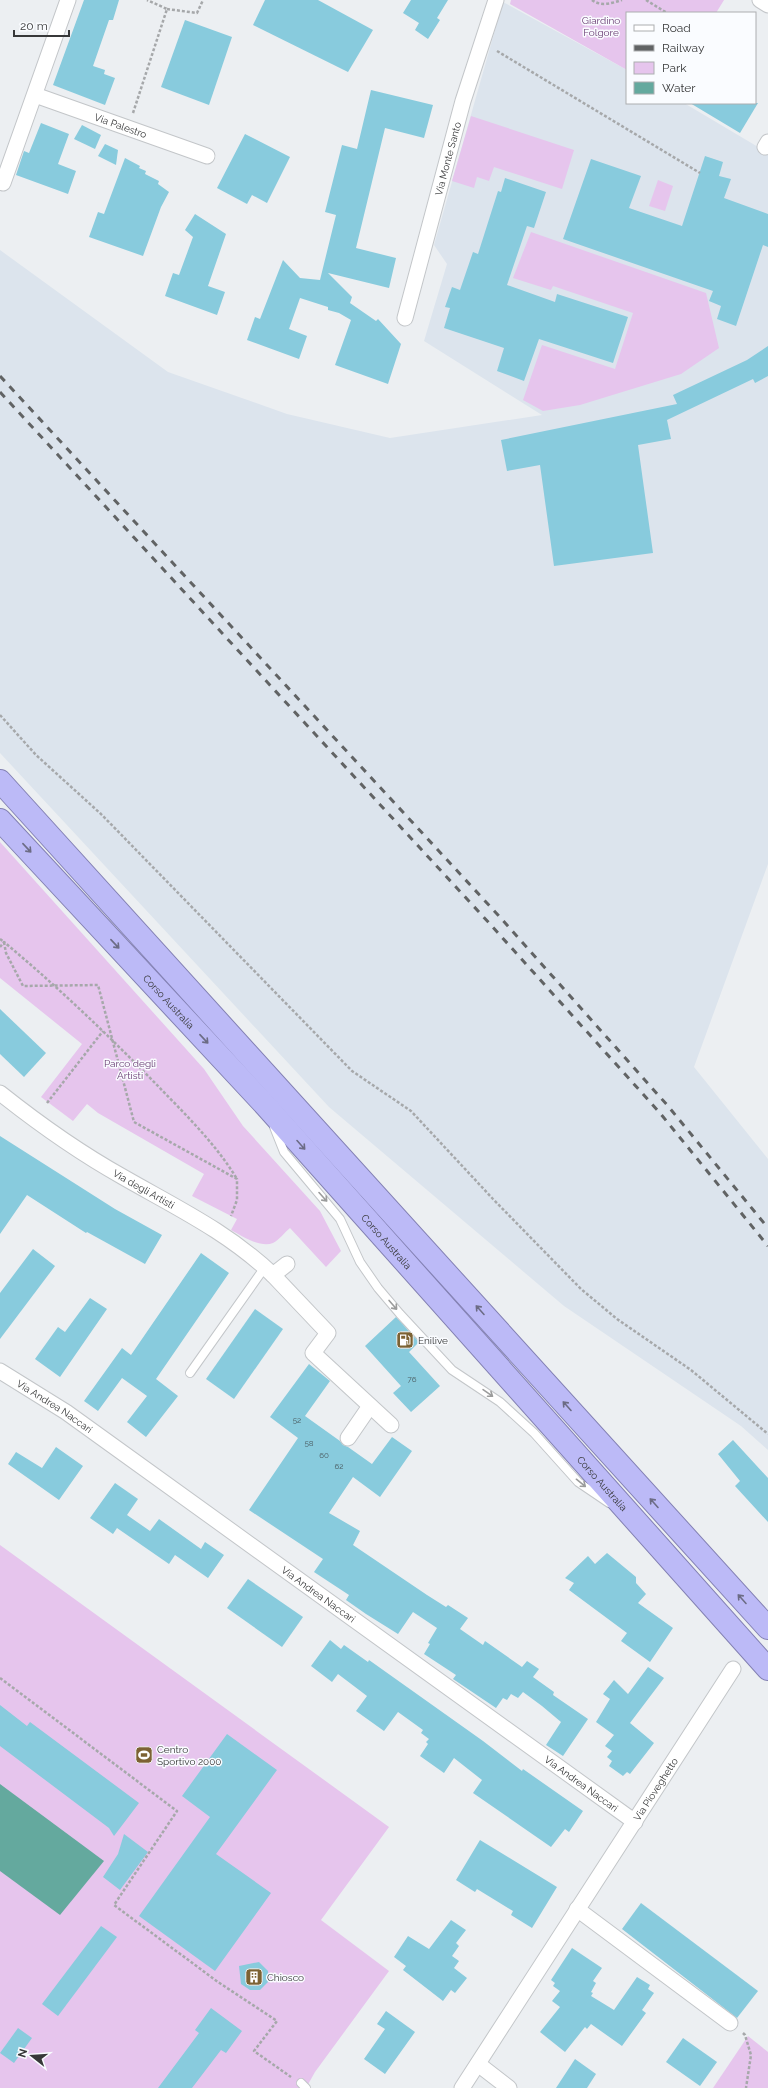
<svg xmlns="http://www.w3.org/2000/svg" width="768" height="2088" font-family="Raleway,sans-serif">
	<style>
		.built { fill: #dce4ed }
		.green { fill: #e6c5ed }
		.water { fill: #64a99e }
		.building { fill: #88cbdd }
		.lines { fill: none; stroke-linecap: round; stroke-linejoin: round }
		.service-casing { stroke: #c3c6c9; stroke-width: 10 }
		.minor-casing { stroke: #c3c6c9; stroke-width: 17 }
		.trunk-casing { stroke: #8381b3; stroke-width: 24 }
		.path { stroke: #a6a8aa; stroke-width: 2.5; stroke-dasharray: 3 2; stroke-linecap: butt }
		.service { stroke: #fff; stroke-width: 8 }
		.minor { stroke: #fff; stroke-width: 15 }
		.trunk { stroke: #bcbaf7; stroke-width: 22 }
		.rail { stroke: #616364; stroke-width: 3; stroke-dasharray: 7 7; stroke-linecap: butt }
		.oneway { stroke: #6c6c85 }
		.oneway2 { stroke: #9b9c9c }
		.labels { text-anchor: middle; stroke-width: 3; stroke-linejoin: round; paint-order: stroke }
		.number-label { font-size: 8px; fill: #4b5d62 }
		.park-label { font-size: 10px; fill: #6a3d74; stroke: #fafcff }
		.street-label { font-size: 10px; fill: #373839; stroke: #fafcff }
		.poi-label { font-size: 10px; fill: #373839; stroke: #fafcff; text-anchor: start }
	</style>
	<rect width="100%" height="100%" fill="#eceff2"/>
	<!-- built -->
	<path class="built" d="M 503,2 L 627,70 L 627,103 L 684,103 L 768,153 L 768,864 L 694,1067 L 768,1159 L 768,1450 L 741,1426 L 564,1306 L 329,1107 L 0,753 L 0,250 L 168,372 L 287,414 L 390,438 L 542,415 L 424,341 L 447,264 L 434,245 Z"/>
	<!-- green -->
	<g class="green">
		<path d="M 511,0 L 724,0 L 716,13 L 627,13 L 627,70 L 510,4 Z"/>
		<path d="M 471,116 L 574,150 L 562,189 L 494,167 L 489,181 L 477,177 L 474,188 L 452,181 Z"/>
		<path d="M 658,180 L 673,186 L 665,211 L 649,206 Z"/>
		<path d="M 531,232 L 706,293 L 719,348 L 681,374 L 580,405 L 543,411 L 523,400 L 542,345 L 615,369 L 633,313 L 553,286 L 551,290 L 513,278 Z"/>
		<path d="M 0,842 L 204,1069 L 243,1126 L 320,1211 L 341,1251 L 326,1267 L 290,1228 C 285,1232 279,1240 273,1243 C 260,1248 242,1236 231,1230 L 237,1219 L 192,1196 L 204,1174 L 98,1113 L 87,1104 L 73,1121 L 41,1097 L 82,1044 L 0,978 Z"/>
		<path d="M 0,1545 L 389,1827 L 321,1920 L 389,1971 L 315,2072 L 306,2088 L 0,2088 Z"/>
		<path d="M 748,2036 L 768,2052 L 768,2088 L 713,2088 Z"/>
	</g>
	<!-- water -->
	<path class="water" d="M 0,1784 L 104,1861 L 60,1915 L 0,1871 Z"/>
	<!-- building -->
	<g class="building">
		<path d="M 84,0 L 119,0 L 113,20 L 109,20 L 93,66 L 105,70 L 104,74 L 115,78 L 105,105 L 53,85 Z"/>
		<path d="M 265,0 L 318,0 L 373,30 L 348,72 L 253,25 Z"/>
		<path d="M 411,0 L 448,0 L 437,18 L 440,20 L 428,39 L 415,30 L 419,23 L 403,13 Z"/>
		<path d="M 185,20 L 232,37 L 209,105 L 161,87 Z"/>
		<path d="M 371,90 L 433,105 L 424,138 L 385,128 L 356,248 L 396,258 L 389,288 L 328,273 L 352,297 L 350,303 L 376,321 L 378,319 L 401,344 L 388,384 L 335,365 L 351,320 L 339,313 L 328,310 L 328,307 L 300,298 L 289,329 L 307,336 L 299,359 L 247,340 L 255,317 L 260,319 L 283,260 L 300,278 L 320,280 L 336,215 L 325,212 L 342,145 L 357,149 Z"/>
		<path d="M 690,103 L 758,103 L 740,133 Z"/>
		<path d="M 41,123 L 69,134 L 58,164 L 76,171 L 68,194 L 16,175 L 24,151 L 29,153 Z"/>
		<path d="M 82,125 L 101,135 L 95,149 L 74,139 Z"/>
		<path d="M 245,134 L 290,157 L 267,203 L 252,195 L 247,204 L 217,188 Z"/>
		<path d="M 105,144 L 118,150 L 116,165 L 98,156 Z"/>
		<path d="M 705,156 L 723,162 L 719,176 L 731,179 L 724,198 L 768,214 L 768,247 L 763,245 L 736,326 L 717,319 L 721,306 L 709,301 L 713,291 L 563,239 L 591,159 L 641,176 L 629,208 L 682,226 Z"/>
		<path d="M 125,158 L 140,166 L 139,168 L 146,171 L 145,174 L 159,181 L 158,184 L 169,192 L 161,207 L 143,256 L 89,237 L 98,212 L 104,214 Z"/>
		<path d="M 505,178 L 546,192 L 534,228 L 527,226 L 507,285 L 555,302 L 557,294 L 628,317 L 613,363 L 539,339 L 524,381 L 497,371 L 504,348 L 444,328 L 450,308 L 445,307 L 452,287 L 460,290 L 473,252 L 478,254 L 498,191 L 501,192 Z"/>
		<path d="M 195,214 L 226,234 L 208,286 L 225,292 L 217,315 L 165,296 L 173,273 L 179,275 L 193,237 L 185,230 Z"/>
		<path d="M 768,346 L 768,376 L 755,383 L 753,379 L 667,420 L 671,439 L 638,445 L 653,553 L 554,566 L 540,465 L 507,471 L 501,440 L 677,404 L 673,395 L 747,360 Z"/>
		<path d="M 0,1009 L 46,1053 L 24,1077 L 0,1054 Z"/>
		<path d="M 0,1136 L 115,1209 L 162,1235 L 145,1264 L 87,1232 L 86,1233 L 27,1195 L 0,1234 Z"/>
		<path d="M 33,1249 L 55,1266 L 0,1339 L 0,1293 Z"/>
		<path d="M 201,1253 L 229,1273 L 156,1379 L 178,1396 L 146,1437 L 127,1422 L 147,1396 L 122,1378 L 98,1411 L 84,1401 L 122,1348 L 131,1355 Z"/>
		<path d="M 90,1298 L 107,1309 L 60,1377 L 35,1359 L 58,1327 L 65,1332 Z"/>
		<path d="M 255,1309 L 283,1329 L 234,1399 L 206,1379 Z"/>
		<path d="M 396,1317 L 419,1342 L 409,1352 L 440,1386 L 411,1412 L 393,1393 L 401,1386 L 365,1346 Z"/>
		<path d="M 309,1364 L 330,1381 L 305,1416 L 340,1441 L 343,1445 L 348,1447 L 372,1464 L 392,1437 L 412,1451 L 380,1497 L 353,1477 L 329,1513 L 360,1531 L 353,1545 L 427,1595 L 446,1607 L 448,1605 L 468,1618 L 460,1629 L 483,1645 L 485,1641 L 522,1667 L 527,1661 L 539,1669 L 533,1677 L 554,1692 L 553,1695 L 588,1719 L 563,1756 L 546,1745 L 561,1722 L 542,1706 L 523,1692 L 518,1698 L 511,1694 L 507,1700 L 503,1698 L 496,1708 L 453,1679 L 456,1675 L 424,1654 L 430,1644 L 428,1643 L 437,1628 L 413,1612 L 398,1634 L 366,1614 L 346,1600 L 349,1595 L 314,1572 L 323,1559 L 249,1510 L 298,1438 L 270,1417 Z"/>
		<path d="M 733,1440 L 768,1478 L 768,1522 L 735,1486 L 740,1481 L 718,1454 Z"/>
		<path d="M 56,1447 L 83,1466 L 59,1500 L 8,1464 L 16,1452 L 42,1468 Z"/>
		<path d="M 115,1483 L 138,1499 L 127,1515 L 150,1531 L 159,1519 L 201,1549 L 205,1542 L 224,1555 L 208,1578 L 175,1555 L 169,1564 L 117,1528 L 113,1534 L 90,1518 Z"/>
		<path d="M 607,1553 L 636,1577 L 636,1583 L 646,1594 L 638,1603 L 673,1628 L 650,1662 L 621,1641 L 627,1633 L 569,1590 L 574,1583 L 565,1578 L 588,1556 L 595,1564 Z"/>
		<path d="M 248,1579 L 303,1617 L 282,1647 L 227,1608 Z"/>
		<path d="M 330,1640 L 341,1649 L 344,1645 L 368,1662 L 369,1660 L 483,1741 L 522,1771 L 523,1769 L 583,1811 L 569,1832 L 565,1829 L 551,1847 L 473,1793 L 482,1780 L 454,1758 L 444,1773 L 420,1756 L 428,1744 L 426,1742 L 429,1739 L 421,1733 L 423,1730 L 398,1712 L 384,1731 L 356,1711 L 367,1696 L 338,1674 L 332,1682 L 311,1666 Z"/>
		<path d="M 648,1667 L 664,1678 L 630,1723 L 654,1743 L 630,1774 L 627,1772 L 623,1776 L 609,1766 L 612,1761 L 607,1757 L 612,1751 L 605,1746 L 614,1735 L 596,1722 L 610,1699 L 603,1694 L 614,1680 L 628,1694 Z"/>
		<path d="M 0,1705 L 27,1726 L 30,1722 L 139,1803 L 114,1836 L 109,1828 L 0,1746 Z"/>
		<path d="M 227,1734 L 277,1770 L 216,1854 L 271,1893 L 215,1971 L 139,1916 L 210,1817 L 182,1796 Z"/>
		<path d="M 124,1834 L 148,1852 L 120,1890 L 103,1877 L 118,1854 Z"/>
		<path d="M 480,1840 L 557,1887 L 532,1928 L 511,1915 L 513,1911 L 477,1889 L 475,1892 L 456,1880 Z"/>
		<path d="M 641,1903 L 758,1991 L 737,2018 L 622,1929 Z"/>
		<path d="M 451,1920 L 466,1930 L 456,1943 L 459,1946 L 452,1956 L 459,1961 L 454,1968 L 467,1978 L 455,1993 L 451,1990 L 443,2001 L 403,1970 L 406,1966 L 394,1957 L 408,1936 L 429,1949 Z"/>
		<path d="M 101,1926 L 117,1937 L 58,2016 L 42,2004 Z"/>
		<path d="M 572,1948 L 602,1968 L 593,1981 L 596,1983 L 591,1992 L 593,1993 L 591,1996 L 614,2010 L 637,1977 L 650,1985 L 648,1989 L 654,1993 L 642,2010 L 646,2013 L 622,2046 L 591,2024 L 587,2029 L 585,2027 L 565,2052 L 540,2032 L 560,2007 L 552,2001 L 560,1991 L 553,1986 L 555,1983 L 551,1980 Z"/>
		<path d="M 259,1962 L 268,1971 L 268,1982 L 260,1990 L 250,1990 L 241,1984 L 239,1966 Z"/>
		<path d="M 211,2008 L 242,2031 L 226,2053 L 221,2050 L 192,2088 L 158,2088 L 199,2033 L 195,2030 Z"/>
		<path d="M 386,2011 L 415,2032 L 385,2074 L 364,2059 L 385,2029 L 377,2024 Z"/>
		<path d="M 18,2028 L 32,2038 L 14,2063 L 0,2053 Z"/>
		<path d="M 683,2038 L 717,2062 L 700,2086 L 666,2062 Z"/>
		<path d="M 575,2059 L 596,2074 L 587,2088 L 556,2088 Z"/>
	</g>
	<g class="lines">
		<defs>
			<g id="service">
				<path d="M 274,1127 L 284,1152 L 340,1219 L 360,1262 L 378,1288 L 400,1314 L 452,1370 L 500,1402 L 534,1433 L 578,1482 L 609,1503"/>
				<path d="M 190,1373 L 265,1267"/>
				<path d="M 301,2083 L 306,2088"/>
			</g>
			<g id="minor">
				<path d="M 760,0 L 768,5"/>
				<path id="s1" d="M 35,95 L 207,156"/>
				<path d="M 765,147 L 768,142"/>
				<path d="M 3,183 L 68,0"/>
				<path id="s2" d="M 405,318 L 463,101 L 496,0"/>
				<path id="s3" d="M 0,1093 C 39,1124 80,1153 123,1177 C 177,1208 228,1232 273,1275 L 287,1264"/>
				<path d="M 273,1275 L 328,1333 L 313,1353 L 391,1425"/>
				<path id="s4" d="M 0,1371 L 66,1412 L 635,1822"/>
				<path d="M 348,1438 L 370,1406"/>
				<path d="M 577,1909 L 730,2023"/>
				<path d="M 478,2064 L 509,2088"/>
				<path id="s5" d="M 462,2088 L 733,1669"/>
			</g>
			<g id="trunk">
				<path d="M 0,781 L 768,1628"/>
				<path id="s6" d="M 0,820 L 266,1106 L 768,1669"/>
			</g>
		</defs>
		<!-- service casing -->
		<use href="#service" class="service-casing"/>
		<!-- minor casing -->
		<use href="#minor" class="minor-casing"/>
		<!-- trunk casing -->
		<use href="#trunk" class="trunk-casing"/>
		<!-- path -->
		<g class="path">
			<path d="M 592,0 C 601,7 612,3 622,0"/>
			<path d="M 646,0 L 667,13"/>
			<path d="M 167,9 L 197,13 L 203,0"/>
			<path d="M 497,51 L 700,173"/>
			<path d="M 133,113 L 167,9 L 147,0"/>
			<path d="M 0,715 L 36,755 L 101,814 L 352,1071 L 411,1111 L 493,1199 L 581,1289 L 617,1319 L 691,1370 L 768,1434"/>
			<path d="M 0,939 L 4,942 L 6,953 L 23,986 L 98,985 L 134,1122 L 237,1179 L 237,1200 L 231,1216"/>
			<path d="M 0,947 L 4,942 L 10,947 C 61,990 109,1036 156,1084 C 184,1113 216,1144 237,1179"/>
			<path d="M 47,1103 L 103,1031"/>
			<path d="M 0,1678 L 177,1811 L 114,1905 L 218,1982 L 277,2021 L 254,2051 L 291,2077"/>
			<path d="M 743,2033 L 745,2035 L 751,2055 L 746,2088"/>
		</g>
		<!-- service -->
		<use href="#service" class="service"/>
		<!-- minor -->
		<use href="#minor" class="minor"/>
		<!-- trunk -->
		<use href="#trunk" class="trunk"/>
		<!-- rail -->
		<g class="rail">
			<path d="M 0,376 L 498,915 L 668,1106 L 768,1228"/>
			<path d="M 0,392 L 490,924 L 660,1113 L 768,1246"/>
		</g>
	</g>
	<!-- one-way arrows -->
	<defs><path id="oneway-shaft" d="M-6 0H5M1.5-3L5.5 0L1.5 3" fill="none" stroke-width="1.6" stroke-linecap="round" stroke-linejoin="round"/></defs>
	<g class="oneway">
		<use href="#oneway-shaft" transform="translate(27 848) rotate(47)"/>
		<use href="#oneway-shaft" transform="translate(115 944) rotate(47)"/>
		<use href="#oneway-shaft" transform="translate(204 1039) rotate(47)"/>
		<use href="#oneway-shaft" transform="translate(301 1145) rotate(48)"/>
		<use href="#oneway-shaft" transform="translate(480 1310) rotate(-132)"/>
		<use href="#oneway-shaft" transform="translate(567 1406) rotate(-132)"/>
		<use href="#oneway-shaft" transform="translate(654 1503) rotate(-132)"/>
		<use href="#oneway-shaft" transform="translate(742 1599) rotate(-132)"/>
	</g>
	<g class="oneway2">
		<use href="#oneway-shaft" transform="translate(323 1197) rotate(48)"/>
		<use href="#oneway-shaft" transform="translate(393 1305) rotate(49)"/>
		<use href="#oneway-shaft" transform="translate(488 1393) rotate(35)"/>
		<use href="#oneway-shaft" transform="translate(581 1483) rotate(39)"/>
	</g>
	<!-- icons -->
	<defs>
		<symbol id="fuel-square" viewBox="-11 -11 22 22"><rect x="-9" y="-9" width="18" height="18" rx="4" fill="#7c6233" stroke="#fafcff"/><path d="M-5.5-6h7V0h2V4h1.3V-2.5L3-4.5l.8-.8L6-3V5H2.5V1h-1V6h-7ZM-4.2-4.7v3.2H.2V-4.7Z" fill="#fff"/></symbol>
		<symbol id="stadium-square" viewBox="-11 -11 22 22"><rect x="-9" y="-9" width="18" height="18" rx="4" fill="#7c6233" stroke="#fafcff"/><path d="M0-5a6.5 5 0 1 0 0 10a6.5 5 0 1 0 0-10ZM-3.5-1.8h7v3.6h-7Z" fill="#fff"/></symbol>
		<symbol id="building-square" viewBox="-11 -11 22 22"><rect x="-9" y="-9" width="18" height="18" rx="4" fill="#7c6233" stroke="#fafcff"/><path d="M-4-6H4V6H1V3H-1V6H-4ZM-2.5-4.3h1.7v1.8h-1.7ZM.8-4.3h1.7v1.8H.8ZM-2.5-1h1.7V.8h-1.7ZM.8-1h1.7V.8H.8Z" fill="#fff"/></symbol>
	</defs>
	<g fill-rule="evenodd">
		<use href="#fuel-square" x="395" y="1330" width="20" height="20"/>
		<use href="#stadium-square" x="134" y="1745" width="20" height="20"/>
		<use href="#building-square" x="244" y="1967" width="20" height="20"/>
	</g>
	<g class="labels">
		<!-- number labels -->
		<g class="number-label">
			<text x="412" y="1382">76</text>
			<text x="297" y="1423">52</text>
			<text x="309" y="1446">58</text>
			<text x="324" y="1458">60</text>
			<text x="339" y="1469">62</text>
		</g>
		<!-- park labels -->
		<g class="park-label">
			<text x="601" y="24">Giardino<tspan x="601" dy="12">Folgore</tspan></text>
			<text x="130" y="1067">Parco degli<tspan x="130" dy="12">Artisti</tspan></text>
		</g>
		<!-- street labels -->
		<g class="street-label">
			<text dy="4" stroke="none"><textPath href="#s1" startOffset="91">Via Palestro</textPath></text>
			<text dy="4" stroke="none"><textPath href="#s2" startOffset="165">Via Monte Santo</textPath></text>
			<text dy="4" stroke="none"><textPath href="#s6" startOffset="248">Corso Australia</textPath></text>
			<text dy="4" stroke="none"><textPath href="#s3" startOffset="173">Via degli Artisti</textPath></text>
			<text dy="4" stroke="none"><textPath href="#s6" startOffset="572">Corso Australia</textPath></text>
			<text dy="4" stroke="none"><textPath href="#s4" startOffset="65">Via Andrea Naccari</textPath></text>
			<text dy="4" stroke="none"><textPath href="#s6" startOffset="896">Corso Australia</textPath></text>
			<text dy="4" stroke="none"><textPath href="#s4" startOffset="389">Via Andrea Naccari</textPath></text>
			<text dy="4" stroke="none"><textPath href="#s4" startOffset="713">Via Andrea Naccari</textPath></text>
			<text dy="4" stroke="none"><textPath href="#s5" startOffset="356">Via Pioveghetto</textPath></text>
		</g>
		<!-- poi labels -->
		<g class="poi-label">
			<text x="418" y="1344">Enilive</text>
			<text x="157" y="1753">Centro<tspan x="157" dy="12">Sportivo 2000</tspan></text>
			<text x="267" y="1981">Chiosco</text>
		</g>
	</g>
	<!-- legend -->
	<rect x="626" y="12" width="130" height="92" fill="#fafcff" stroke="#acaeb0"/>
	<rect x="634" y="25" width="20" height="6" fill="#ffffff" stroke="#acaeb0"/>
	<text x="662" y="32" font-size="12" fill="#373839">Road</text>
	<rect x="634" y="45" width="20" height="6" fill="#616364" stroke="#acaeb0"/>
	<text x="662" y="52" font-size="12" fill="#373839">Railway</text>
	<rect x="634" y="62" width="20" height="12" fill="#e6c5ed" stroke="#acaeb0"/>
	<text x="662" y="72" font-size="12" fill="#373839">Park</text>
	<rect x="634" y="82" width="20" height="12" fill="#64a99e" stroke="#acaeb0"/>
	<text x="662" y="92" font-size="12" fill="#373839">Water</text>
	<!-- north arrow -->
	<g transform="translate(32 2056) rotate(287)" stroke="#fafcff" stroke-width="3" paint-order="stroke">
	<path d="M0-3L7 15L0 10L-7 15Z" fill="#373839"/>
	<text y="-6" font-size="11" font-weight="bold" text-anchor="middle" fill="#373839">N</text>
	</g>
	<!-- scale -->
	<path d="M14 30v6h55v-6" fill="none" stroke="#373839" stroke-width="2"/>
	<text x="20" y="30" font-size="12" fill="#373839" stroke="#fafcff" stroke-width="3" paint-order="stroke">20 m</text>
</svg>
